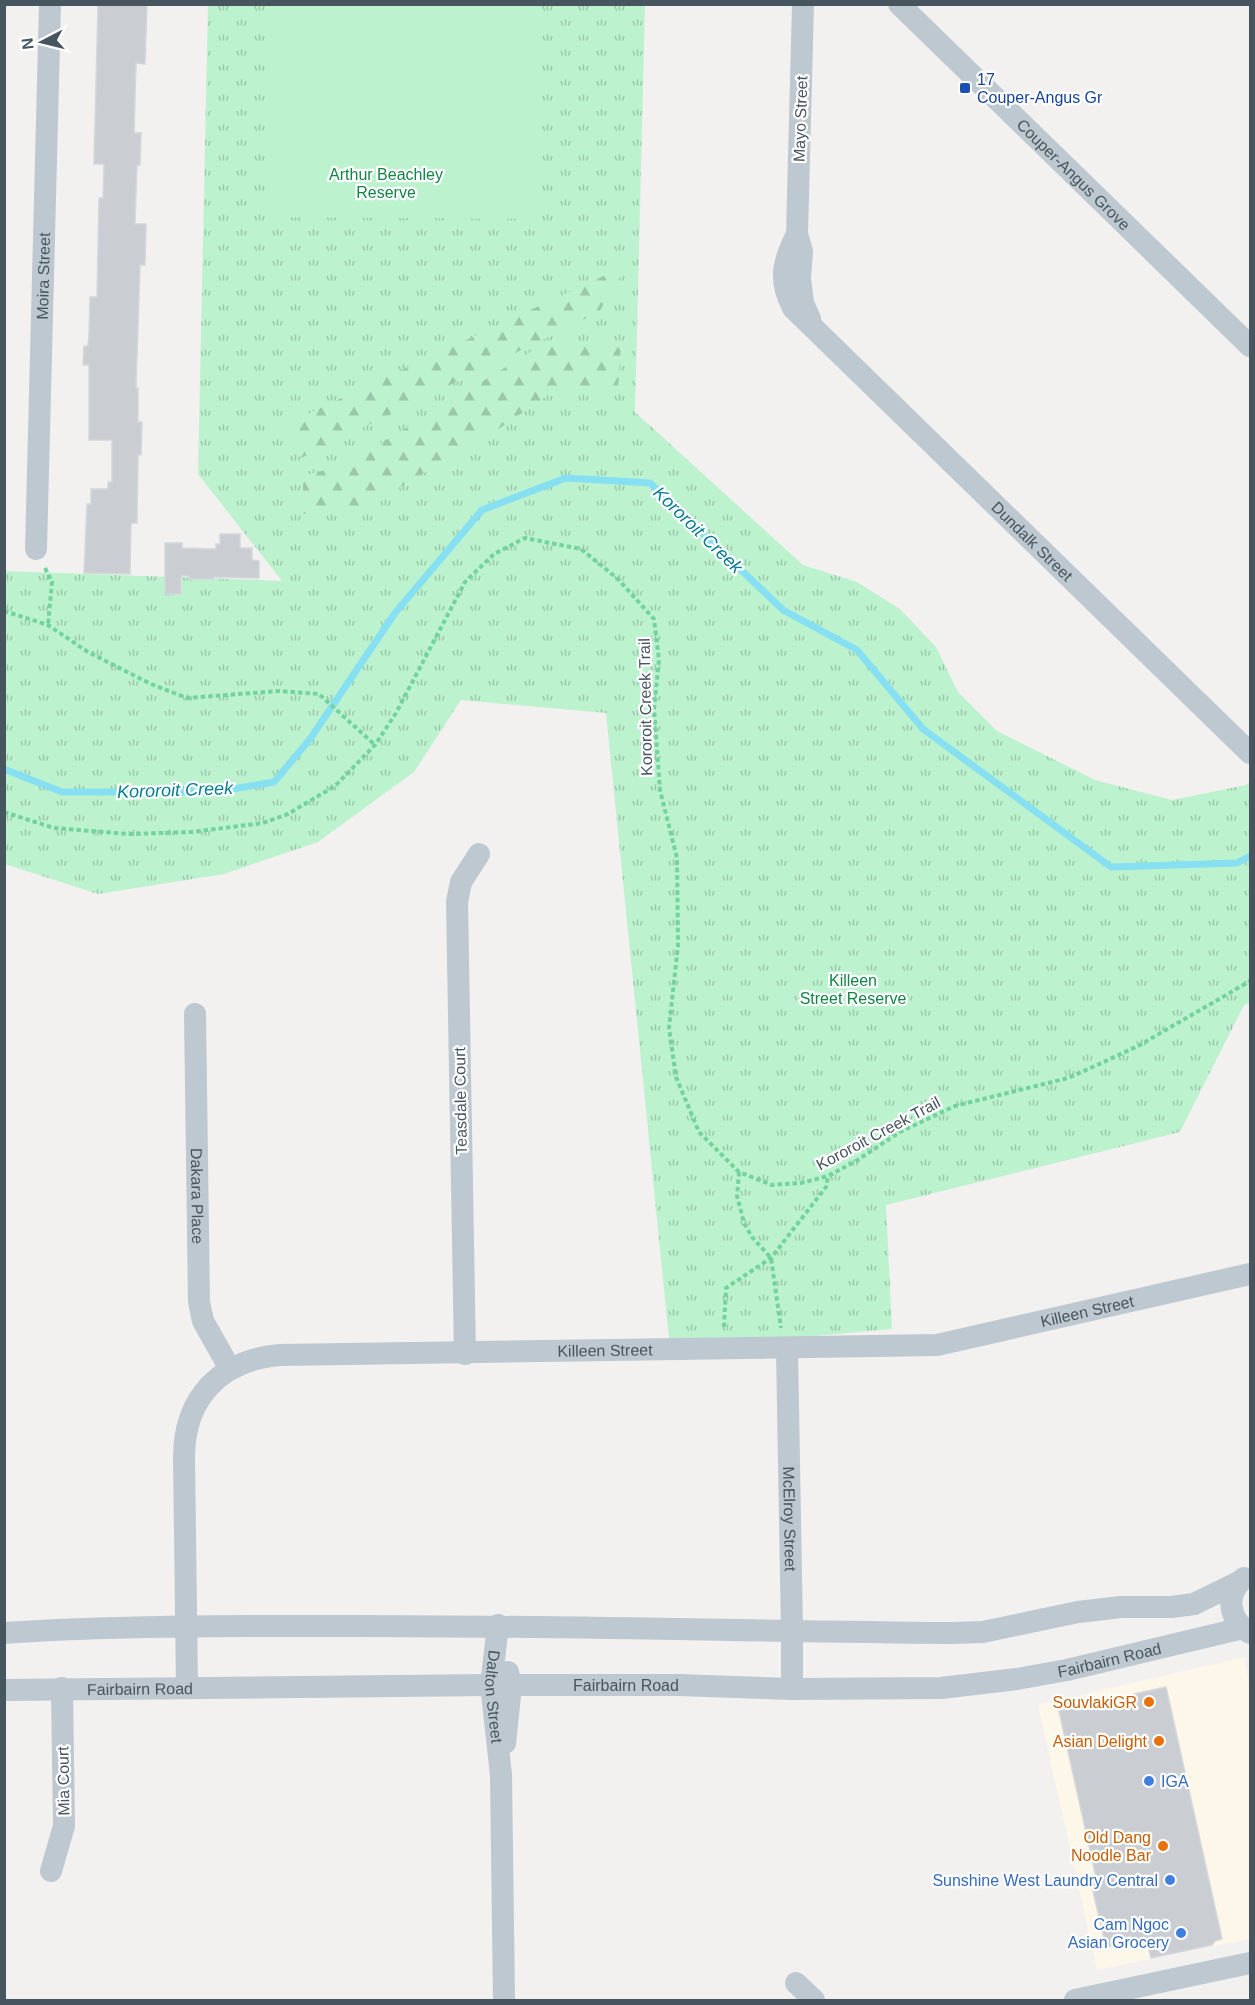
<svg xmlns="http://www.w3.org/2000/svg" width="1255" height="2005" font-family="Helvetica,sans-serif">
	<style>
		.commercial { fill: #fdf7ea }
		.grass { fill: url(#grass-tufts) }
		.forest { fill: url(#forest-firs) }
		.pitch { fill: #bdf2cf }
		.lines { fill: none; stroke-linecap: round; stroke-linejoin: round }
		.stream { stroke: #87e0f2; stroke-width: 7 }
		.building { fill: #caced3; stroke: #d4d7dc; stroke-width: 1.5 }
		.path { stroke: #72d39f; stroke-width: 4; stroke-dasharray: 4.5 3; stroke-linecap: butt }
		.minor { stroke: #bdc8d0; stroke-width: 22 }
		.transit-dot { fill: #1a4fb4; stroke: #fff; stroke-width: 2 }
		.food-dot { fill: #e8710a; stroke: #fff; stroke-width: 2 }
		.shop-dot { fill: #3f7fe0; stroke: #fff; stroke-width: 2 }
		.labels { text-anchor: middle; stroke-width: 4.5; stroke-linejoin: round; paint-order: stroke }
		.transit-label { font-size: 16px; fill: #164399; stroke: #fff; text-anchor: start }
		.street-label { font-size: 16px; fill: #47555f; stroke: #fff }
		.park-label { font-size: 16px; fill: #118646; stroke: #fff }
		.food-label { font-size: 16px; fill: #c56008; stroke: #fff; text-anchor: end }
		.shop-label { font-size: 16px; fill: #366cbe; stroke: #fff; text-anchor: end }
		.water-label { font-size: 18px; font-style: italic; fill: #067d95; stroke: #fff }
	</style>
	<defs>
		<pattern id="grass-tufts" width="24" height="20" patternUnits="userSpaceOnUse" patternTransform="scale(1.5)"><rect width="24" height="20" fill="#bdf2cf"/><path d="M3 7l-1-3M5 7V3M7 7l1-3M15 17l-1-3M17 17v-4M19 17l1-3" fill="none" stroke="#9bc7ab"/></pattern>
		<pattern id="forest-firs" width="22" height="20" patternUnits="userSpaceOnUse" patternTransform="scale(1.5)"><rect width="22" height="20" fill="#bdf2cf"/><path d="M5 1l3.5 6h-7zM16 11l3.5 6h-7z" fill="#9bc7ab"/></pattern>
	</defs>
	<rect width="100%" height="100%" fill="#f3f0f0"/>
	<!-- commercial -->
	<path class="commercial" d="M 1244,1657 L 1250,1687 L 1250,1939 L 1097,1970 L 1038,1705 Z"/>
	<!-- grass -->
	<path class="grass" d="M 208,5 L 645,5 L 635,412 L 803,565 L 857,582 L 900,609 L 936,647 L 958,692 L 997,731 L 1095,780 L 1172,800 L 1246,785 L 1250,781 L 1250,1003 L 1244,1005 L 1180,1132 L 886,1205 L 892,1329 L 670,1349 L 606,713 L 461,700 L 414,772 L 318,842 L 224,874 L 98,894 L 5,864 L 4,571 L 282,581 L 198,474 Z"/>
	<!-- forest -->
	<g class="forest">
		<path d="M 627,265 L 599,312 L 301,458 L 288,423 Z"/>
		<path d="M 547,342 L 621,343 L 618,389 L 557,389 L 497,430 L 361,510 L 303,514 L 303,476 L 347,464 Z"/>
	</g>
	<!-- pitch -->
	<path class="pitch" d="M 271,5 L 541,5 L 540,219 L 269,217 Z"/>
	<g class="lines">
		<!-- stream -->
		<path class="stream" d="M 4,769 L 62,792 L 215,792 L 274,782 L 310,739 L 395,613 L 482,510 L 566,478 L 650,483 L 783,610 L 857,650 L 923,729 L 1111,867 L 1237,863 L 1250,856"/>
	</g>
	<!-- building -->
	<g class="building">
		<path d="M 98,4 L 147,4 L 145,64 L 136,63 L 134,133 L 141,133 L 140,165 L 137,165 L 135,224 L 146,224 L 145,265 L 140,265 L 136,388 L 138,388 L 138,422 L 142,422 L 141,455 L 138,455 L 137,523 L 131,523 L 130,574 L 84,573 L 87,504 L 91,504 L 91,489 L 108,489 L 108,482 L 112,482 L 112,440 L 89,440 L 89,365 L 83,365 L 84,346 L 88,346 L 89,335 L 90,297 L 97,297 L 99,198 L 103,198 L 104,164 L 94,164 Z"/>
		<path d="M 220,534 L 240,534 L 240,548 L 252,548 L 252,560 L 259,561 L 259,578 L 214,577 L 214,579 L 189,579 L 189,576 L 181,576 L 181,594 L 165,594 L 165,543 L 182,543 L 182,548 L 216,549 L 216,544 L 220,544 Z"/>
		<path d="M 1166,1687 L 1222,1939 L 1215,1941 L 1212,1945 L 1151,1958 L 1146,1938 L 1106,1947 L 1090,1878 L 1096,1877 L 1059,1711 Z"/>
	</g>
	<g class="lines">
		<!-- path -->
		<g class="path">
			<path d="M 45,568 L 52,582 L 48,625"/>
			<path d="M 4,611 L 48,625 L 88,652 L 151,684 L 187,698 L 279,691 L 319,694 L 375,745"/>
			<path d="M 4,812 L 54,828 L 129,834 L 192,832 L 263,823 L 288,814 L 335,786 L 375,745 L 396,713 L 465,582 L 494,554 L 525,538 L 581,549 L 618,579 L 654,619 L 659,660 L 654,709 L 660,790 L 677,858 L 678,945 L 669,1028 L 676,1077 L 699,1132 L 739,1172 L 772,1185 L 801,1183 L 828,1176 L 856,1161 L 900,1132 L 955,1106 L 1068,1078 L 1095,1066 L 1140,1045 L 1250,981"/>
			<path d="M 739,1172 L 737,1196 L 744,1223 L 752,1237 L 771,1258 L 781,1328"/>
			<path d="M 724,1327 L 726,1288 L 771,1258 L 826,1187 L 828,1176"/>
		</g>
		<!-- minor -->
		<g class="minor">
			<path d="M 803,4 L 797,234 L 802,251 L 800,278 L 803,303 L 810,319"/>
			<path id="s1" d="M 899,4 L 1250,346"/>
			<path id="s2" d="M 797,234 C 783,262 778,279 793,308 L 1250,753"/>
			<path id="s3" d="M 36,549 L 50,4"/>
			<path id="s4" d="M 195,1014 L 199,1302 L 203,1321 L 230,1369"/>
			<path id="s5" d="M 787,1349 L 792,1632 L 792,1689"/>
			<path d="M 465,1354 L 457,902 L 461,882 L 479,854"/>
			<path d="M 1244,1578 C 1224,1595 1229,1620 1250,1633"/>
			<path id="s6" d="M 498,1625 L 491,1685 L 501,1775 L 504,2000"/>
			<path d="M 4,1633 C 107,1626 211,1626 314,1626 C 526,1625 738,1631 951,1633 L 983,1632 L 1078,1612 L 1121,1607 L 1171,1607 L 1194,1604 L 1239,1582"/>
			<path id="s7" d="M 187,1688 L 184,1458 C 184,1398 220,1360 280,1355 L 937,1345 L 1250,1274"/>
			<path id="s8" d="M 4,1690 L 491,1685 L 678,1685 L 792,1689 L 941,1688 L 1017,1679 L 1067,1670 L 1243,1628"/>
			<path d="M 505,1743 L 511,1686 L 508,1672"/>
			<path d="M 51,1871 L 64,1826 L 62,1688"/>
			<path d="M 796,1983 L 814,2000"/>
			<path d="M 1075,2000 L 1250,1963"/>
		</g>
	</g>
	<!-- markers -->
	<rect class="transit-dot" x="959" y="82" width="12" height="12" rx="3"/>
	<g class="food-dot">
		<circle cx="1149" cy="1702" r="6"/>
		<circle cx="1159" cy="1741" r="6"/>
		<circle cx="1163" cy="1846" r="6"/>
	</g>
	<g class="shop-dot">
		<circle cx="1149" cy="1781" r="6"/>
		<circle cx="1170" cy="1880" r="6"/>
		<circle cx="1181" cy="1933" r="6"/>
	</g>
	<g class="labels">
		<!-- transit labels -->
		<g class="transit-label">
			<text x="977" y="85">17<tspan x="977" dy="18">Couper-Angus Gr</tspan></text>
		</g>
		<!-- street labels -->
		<g class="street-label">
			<text transform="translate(800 119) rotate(-88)" y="6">Mayo Street</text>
			<text dy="6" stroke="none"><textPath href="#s1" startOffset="244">Couper-Angus Grove</textPath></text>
			<text dy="6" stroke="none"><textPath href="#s3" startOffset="273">Moira Street</textPath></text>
			<text dy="6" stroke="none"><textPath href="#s2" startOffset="412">Dundalk Street</textPath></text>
			<text transform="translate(645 707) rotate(-91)" y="6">Kororoit Creek Trail</text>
			<text transform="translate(460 1101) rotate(-91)" y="6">Teasdale Court</text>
			<text transform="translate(878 1133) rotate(-28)" y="6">Kororoit Creek Trail</text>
			<text dy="6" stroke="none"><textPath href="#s4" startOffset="182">Dakara Place</textPath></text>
			<text dy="6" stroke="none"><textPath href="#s7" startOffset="1198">Killeen Street</textPath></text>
			<text dy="6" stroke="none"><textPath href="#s7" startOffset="712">Killeen Street</textPath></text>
			<text dy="6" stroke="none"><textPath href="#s5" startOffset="170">McElroy Street</textPath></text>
			<text dy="6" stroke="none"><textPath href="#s8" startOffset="1108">Fairbairn Road</textPath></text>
			<text dy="6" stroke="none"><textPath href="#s8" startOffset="622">Fairbairn Road</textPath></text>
			<text dy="6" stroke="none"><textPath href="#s8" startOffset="136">Fairbairn Road</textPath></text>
			<text dy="6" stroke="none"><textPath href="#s6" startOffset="72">Dalton Street</textPath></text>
			<text transform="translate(63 1781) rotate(-91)" y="6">Mia Court</text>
		</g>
		<!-- park labels -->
		<g class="park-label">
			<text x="386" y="180">Arthur Beachley<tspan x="386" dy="18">Reserve</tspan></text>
			<text x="853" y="986">Killeen<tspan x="853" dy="18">Street Reserve</tspan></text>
		</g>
		<!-- food labels -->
		<g class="food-label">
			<text x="1137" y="1708">SouvlakiGR</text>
			<text x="1147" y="1747">Asian Delight</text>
			<text x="1151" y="1843">Old Dang<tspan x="1151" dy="18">Noodle Bar</tspan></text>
		</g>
		<!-- shop labels -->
		<g class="shop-label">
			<text x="1161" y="1787" text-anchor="start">IGA</text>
			<text x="1158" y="1886">Sunshine West Laundry Central</text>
			<text x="1169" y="1930">Cam Ngoc<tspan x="1169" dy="18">Asian Grocery</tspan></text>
		</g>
		<!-- water labels -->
		<g class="water-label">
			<text transform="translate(698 530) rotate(44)" y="6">Kororoit Creek</text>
			<text transform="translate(175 790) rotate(-2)" y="6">Kororoit Creek</text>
		</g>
	</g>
	<!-- border -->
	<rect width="1255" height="2005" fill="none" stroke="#47555f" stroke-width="12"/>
	<!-- north arrow -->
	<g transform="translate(42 42) rotate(263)" stroke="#ffffff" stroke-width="4.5" paint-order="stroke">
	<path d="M0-4.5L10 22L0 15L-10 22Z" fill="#47555f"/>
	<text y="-9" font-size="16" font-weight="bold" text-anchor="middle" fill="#47555f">N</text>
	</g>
</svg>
